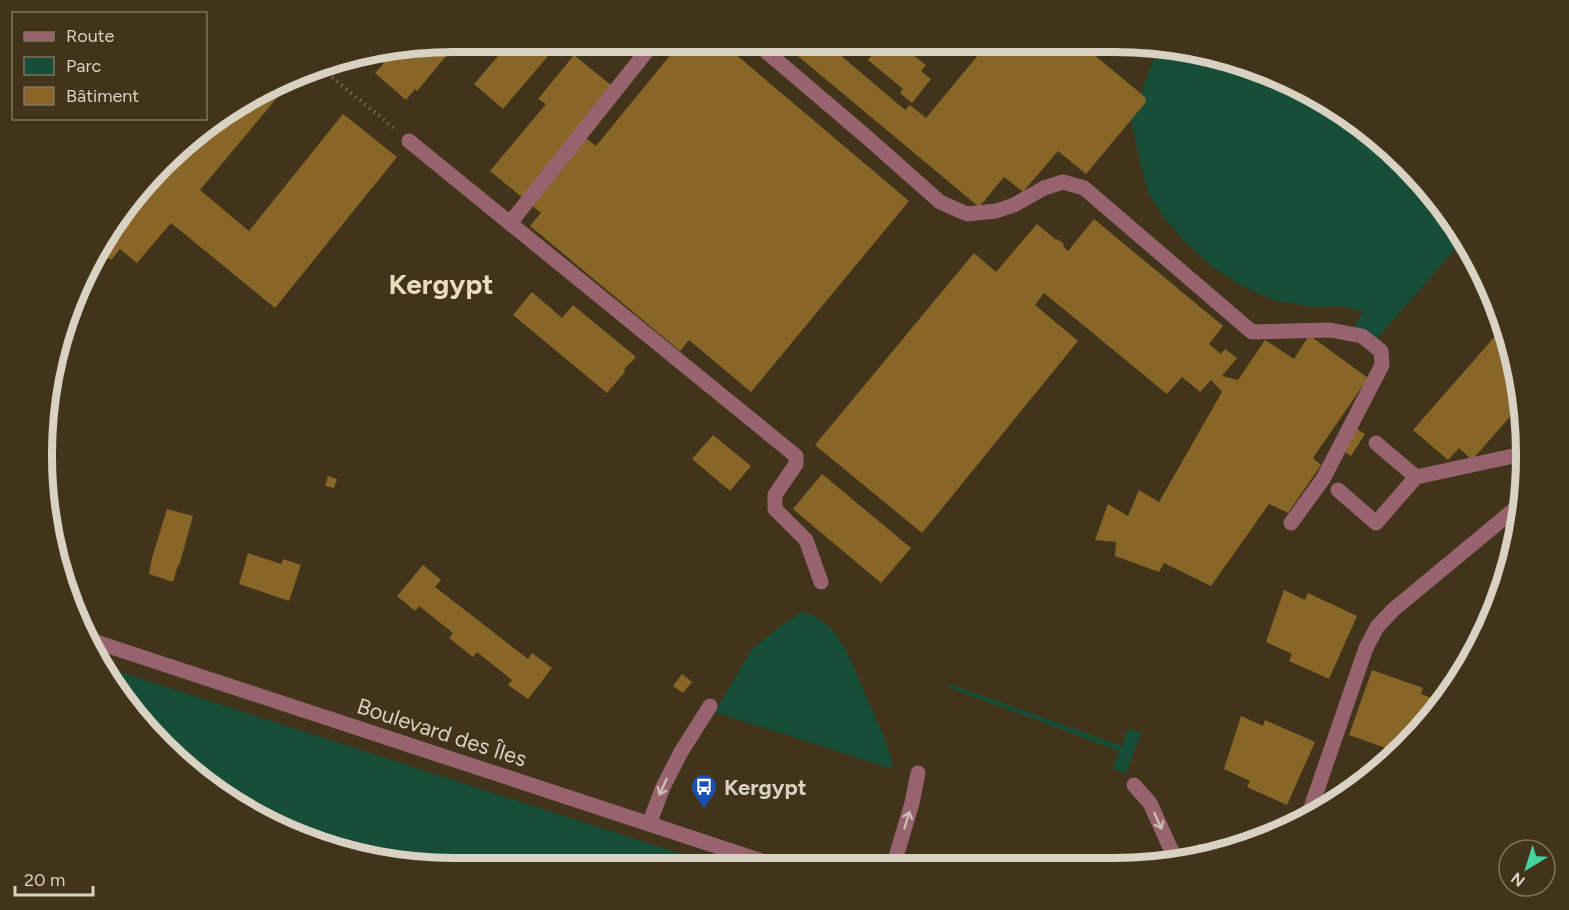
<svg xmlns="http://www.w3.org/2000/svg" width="1569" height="910" font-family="Figtree,sans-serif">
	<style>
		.green { fill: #164e37 }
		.building { fill: #876628 }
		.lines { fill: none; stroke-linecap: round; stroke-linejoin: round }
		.path { stroke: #756953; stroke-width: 4; stroke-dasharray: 1.5 4.5; stroke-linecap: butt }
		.minor { stroke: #96636f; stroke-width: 15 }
		.oneway { stroke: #ccbbb1 }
		.labels { text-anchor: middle; stroke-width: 6; stroke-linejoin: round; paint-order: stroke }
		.street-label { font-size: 22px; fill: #d9d1c2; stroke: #42341b }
		.poi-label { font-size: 22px; font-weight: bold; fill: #d9d1c2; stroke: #42341b; text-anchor: start }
		.district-label { font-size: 28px; font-weight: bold; fill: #eddbbe; stroke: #42341b }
		.rim { fill: none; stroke: #d9d1c2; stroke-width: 8 }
	</style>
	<rect width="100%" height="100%" fill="#42341b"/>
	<!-- green -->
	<g class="green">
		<path d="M 1161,47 L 1247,64 L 1343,111 L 1406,163 L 1457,225 L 1464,239 L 1374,342 L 1353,328 L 1363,312 L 1344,306 L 1314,307 L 1276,301 L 1244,287 L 1213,267 L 1187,244 L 1166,220 L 1149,194 L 1141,166 L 1131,120 L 1146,102 L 1145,97 L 1141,93 L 1151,65 Z"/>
		<path d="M 802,612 C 817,616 823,620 833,631 C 847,647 857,675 865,694 C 875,718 890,743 893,769 L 715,712 L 752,649 L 781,626 Z"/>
		<path d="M 108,668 L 721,867 L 428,867 L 322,846 L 226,799 L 144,727 Z"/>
		<path d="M 950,684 L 1122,746 L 1128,729 L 1141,733 L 1126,773 L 1113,769 L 1119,751 L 950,688 Z"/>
	</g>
	<!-- building -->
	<g class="building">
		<path d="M 458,42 L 417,91 L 415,89 L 406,100 L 375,73 L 384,63 L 375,55 Z"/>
		<path d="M 510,42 L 560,42 L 503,109 L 474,84 Z"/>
		<path d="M 681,42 L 721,42 L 909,201 L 751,392 L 689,340 L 680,351 L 530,226 L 541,213 L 490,171 L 546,104 L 538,99 L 574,55 L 617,90 L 581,134 L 596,146 Z"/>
		<path d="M 781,42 L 825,42 L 905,110 L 910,105 L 926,118 L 988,43 L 1080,43 L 1145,97 L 1146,102 L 1086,174 L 1058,151 L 1023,192 L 1004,177 L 979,207 Z"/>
		<path d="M 881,43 L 904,43 L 901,46 L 926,65 L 921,71 L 931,79 L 912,103 L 900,93 L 903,89 L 868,60 Z"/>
		<path d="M 291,81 L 200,190 L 249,231 L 343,114 L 397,157 L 275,308 L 171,223 L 137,263 L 120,249 L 111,260 L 100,251 L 112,225 L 204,127 Z"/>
		<path d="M 1094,219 L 1223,326 L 1209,344 L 1221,354 L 1225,349 L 1237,358 L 1222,376 L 1238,380 L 1265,340 L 1294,359 L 1309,335 L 1368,378 L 1313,458 L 1321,465 L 1288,513 L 1269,504 L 1211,586 L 1164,563 L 1159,572 L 1115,556 L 1116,542 L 1095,540 L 1108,504 L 1128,516 L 1139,490 L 1159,502 L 1222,392 L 1211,380 L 1200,392 L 1182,377 L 1167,394 L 1044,293 L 1035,305 L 1078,341 L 922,533 L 815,445 L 974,253 L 996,272 L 1037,224 L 1056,240 L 1057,239 L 1064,244 L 1063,246 L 1068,251 Z"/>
		<path d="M 532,292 L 562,318 L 573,305 L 636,357 L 625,368 L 624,373 L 607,393 L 513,315 Z"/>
		<path d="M 1504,326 L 1519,374 L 1522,403 L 1472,460 L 1459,448 L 1448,460 L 1413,430 Z"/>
		<path d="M 1354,427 L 1365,434 L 1351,456 L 1340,449 Z"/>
		<path d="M 713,435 L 751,466 L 730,491 L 692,459 Z"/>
		<path d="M 822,474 L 911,548 L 881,583 L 793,509 Z"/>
		<path d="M 328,476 L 337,479 L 334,488 L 325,486 Z"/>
		<path d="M 167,509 L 193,516 L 179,566 L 178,565 L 173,582 L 149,574 L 152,558 Z"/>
		<path d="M 248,553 L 281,564 L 283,559 L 301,565 L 289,601 L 239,584 Z"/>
		<path d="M 423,565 L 441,580 L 435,587 L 528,659 L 532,653 L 552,668 L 528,699 L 508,685 L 512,680 L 477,652 L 473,657 L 449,638 L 453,633 L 419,606 L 415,611 L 397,596 Z"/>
		<path d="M 1284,590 L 1305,600 L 1308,593 L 1357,616 L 1329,679 L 1289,661 L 1292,654 L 1266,642 Z"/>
		<path d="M 1372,670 L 1423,688 L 1421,694 L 1443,702 L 1406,746 L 1393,742 L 1391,750 L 1349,735 Z"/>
		<path d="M 682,674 L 692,682 L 683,693 L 673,686 Z"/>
		<path d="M 1241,716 L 1263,726 L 1265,720 L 1315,742 L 1287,805 L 1247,787 L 1250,781 L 1224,769 Z"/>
		<path d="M 1329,793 L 1341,797 L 1323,811 Z"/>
		<path d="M 1199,843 L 1218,852 L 1194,857 Z"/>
	</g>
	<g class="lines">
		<!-- path -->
		<g class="path">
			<path d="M 318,66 L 394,128"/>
			<path d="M 506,867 L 532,857 L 578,867"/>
		</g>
		<!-- minor -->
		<g class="minor">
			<path d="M 755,42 L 869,139 L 940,202 L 967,214 L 996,211 L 1014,205 L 1044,188 L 1063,182 L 1084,188 L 1252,332 L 1330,330 L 1362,336 L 1381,351 L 1382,365 L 1323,479 L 1291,523"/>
			<path d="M 409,141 L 796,456 L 796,464 L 775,495 L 775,509 L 806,540 L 821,582"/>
			<path d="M 510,223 L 654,42"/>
			<path d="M 1376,443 L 1416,477 L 1527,453"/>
			<path d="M 1338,490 L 1376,523 L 1416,477"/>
			<path d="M 90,640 L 780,867"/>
			<path d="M 1134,785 L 1150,803 L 1173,854 L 1173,861"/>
			<path d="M 1307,819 L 1366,648 L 1377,627 L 1393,610 L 1522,503"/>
			<path d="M 649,824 L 663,787 L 681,752 L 710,706"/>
			<path d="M 893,867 L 912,803 L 918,773"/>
		</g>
	</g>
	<!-- one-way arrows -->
	<defs><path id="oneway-shaft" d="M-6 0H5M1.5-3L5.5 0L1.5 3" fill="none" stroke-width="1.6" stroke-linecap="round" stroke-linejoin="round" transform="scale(1.5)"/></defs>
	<g class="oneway">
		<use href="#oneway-shaft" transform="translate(663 787) rotate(114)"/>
		<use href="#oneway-shaft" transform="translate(907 820) rotate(-73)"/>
		<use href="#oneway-shaft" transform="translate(1158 821) rotate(66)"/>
	</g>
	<!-- icons -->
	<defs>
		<symbol id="bus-pin" viewBox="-11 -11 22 30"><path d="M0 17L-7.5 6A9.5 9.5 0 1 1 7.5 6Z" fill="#1a4fb4" stroke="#42341b"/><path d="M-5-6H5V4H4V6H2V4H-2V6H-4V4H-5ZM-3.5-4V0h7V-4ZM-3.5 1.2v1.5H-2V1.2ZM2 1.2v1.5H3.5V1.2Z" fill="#fff"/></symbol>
	</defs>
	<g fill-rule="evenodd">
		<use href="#bus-pin" x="689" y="772" width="30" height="40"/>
	</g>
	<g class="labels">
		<!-- street labels -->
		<g class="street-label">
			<text transform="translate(442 732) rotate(18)" y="8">Boulevard des Îles</text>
		</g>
		<!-- poi labels -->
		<g class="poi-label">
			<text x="724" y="795">Kergypt</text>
		</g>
		<!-- district labels -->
		<g class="district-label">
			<text x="441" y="294">Kergypt</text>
		</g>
	</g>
	<!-- crop -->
	<path d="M0 0H1569V910H0ZM454 52H1114A402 402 0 0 1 1516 454V456A402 402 0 0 1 1114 858H454A402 402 0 0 1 52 456V454A402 402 0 0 1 454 52Z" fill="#42341b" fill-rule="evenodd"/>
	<path class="rim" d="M454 52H1114A402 402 0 0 1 1516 454V456A402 402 0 0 1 1114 858H454A402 402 0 0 1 52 456V454A402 402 0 0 1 454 52Z"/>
	<!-- legend -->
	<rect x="12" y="12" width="195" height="108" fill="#42341b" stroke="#7e735e" stroke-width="1.5"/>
	<rect x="24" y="32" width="30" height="9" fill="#96636f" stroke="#7e735e" stroke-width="1.5"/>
	<text x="66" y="42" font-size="18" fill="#d9d1c2">Route</text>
	<rect x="24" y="57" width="30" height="18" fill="#164e37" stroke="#7e735e" stroke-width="1.5"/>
	<text x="66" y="72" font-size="18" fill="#d9d1c2">Parc</text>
	<rect x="24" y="87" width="30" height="18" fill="#876628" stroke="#7e735e" stroke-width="1.5"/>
	<text x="66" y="102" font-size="18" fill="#d9d1c2">Bâtiment</text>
	<!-- north arrow -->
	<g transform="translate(1527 868) rotate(218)"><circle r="28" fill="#42341b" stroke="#7e735e" stroke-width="1.5"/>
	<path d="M0-4.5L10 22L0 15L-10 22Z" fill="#46d49e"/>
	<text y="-9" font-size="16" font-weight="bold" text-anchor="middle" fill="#d9d1c2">N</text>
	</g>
	<!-- scale -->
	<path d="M15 886v9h78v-9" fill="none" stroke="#d9d1c2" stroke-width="3"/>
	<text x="24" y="886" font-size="18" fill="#d9d1c2" stroke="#42341b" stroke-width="4.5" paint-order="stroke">20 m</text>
</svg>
